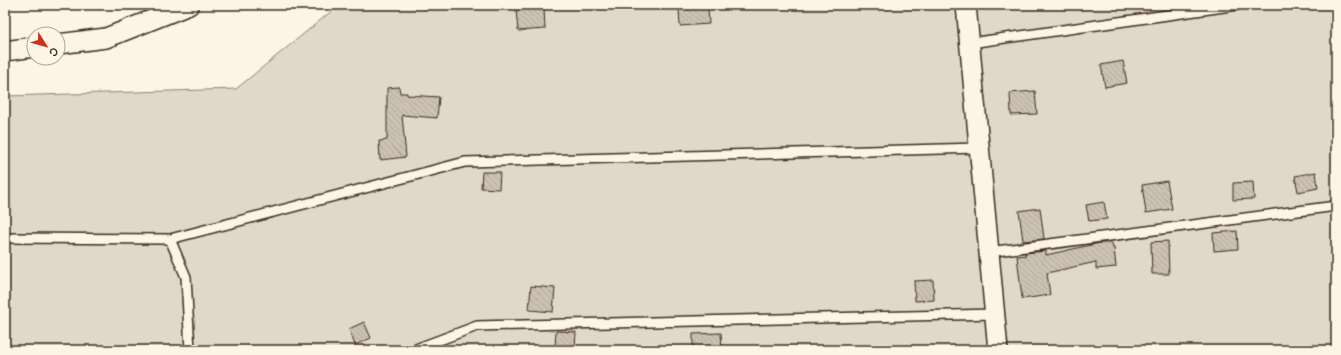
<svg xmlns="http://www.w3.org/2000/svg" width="1341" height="355" font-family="'Balsamiq Sans',sans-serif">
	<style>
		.green { fill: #e0d8c8; stroke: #8e8173 }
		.building { fill: url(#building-back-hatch); stroke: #3b2a1e }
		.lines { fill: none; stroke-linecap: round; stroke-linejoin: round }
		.lane-casing { stroke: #3b2a1e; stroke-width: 12 }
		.street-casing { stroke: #3b2a1e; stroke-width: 22 }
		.lane { stroke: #fcf5e5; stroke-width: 9 }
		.street { stroke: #fcf5e5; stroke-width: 19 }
	</style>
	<defs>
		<pattern id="building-back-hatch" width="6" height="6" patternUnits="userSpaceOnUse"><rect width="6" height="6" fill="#ccc2b3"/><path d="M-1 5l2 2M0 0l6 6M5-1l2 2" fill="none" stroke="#b0a79a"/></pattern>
	</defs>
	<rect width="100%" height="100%" fill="#fcf5e5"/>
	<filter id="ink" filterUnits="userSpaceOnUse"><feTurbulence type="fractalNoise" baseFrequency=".025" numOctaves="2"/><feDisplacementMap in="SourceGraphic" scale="8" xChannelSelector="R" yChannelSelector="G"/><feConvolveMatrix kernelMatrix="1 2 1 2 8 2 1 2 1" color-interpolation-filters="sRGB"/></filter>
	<g filter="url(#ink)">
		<!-- green -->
		<path class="green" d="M 339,5 L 1336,5 L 1336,350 L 5,350 L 5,96 L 236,89 Z"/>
		<!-- building -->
		<g class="building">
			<path d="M 708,7 L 709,24 L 680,26 L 679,10 Z"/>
			<path d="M 544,8 L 545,29 L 518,31 L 516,10 Z"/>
			<path d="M 1123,61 L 1127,83 L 1105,87 L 1101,65 Z"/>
			<path d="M 399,87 L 400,93 L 407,93 L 407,95 L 439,97 L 437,118 L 402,115 L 406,157 L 380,160 L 379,141 L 387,140 L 387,88 Z"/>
			<path d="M 1035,91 L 1037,114 L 1011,115 L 1010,93 Z"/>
			<path d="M 482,172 L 500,172 L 499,189 L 481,188 Z"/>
			<path d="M 1316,172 L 1318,188 L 1298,192 L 1295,176 Z"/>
			<path d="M 1167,181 L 1172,209 L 1146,213 L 1142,185 Z"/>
			<path d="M 1253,182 L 1254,199 L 1233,200 L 1233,183 Z"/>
			<path d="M 1104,202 L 1107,219 L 1089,221 L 1086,205 Z"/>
			<path d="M 1040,208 L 1044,239 L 1023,241 L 1019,211 Z"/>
			<path d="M 1237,231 L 1238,249 L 1214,251 L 1213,233 Z"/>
			<path d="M 1168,241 L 1169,274 L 1152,274 L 1151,242 Z"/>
			<path d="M 1100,243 L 1112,243 L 1113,248 L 1114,248 L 1116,267 L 1096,269 L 1096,262 L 1047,273 L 1050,295 L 1022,299 L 1017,256 L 1026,255 L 1025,253 L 1046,251 L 1046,255 Z"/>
			<path d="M 933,280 L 934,300 L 915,301 L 914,281 Z"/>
			<path d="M 531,286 L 555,288 L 553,312 L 529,310 Z"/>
			<path d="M 364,322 L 371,338 L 355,345 L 349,329 Z"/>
			<path d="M 556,331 L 576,332 L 575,348 L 555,347 Z"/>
			<path d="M 721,333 L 722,350 L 693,350 L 693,334 Z"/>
		</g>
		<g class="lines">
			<defs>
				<g id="lane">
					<path d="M 970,43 L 1238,5"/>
					<path d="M 5,238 L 170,239 L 465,162 L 979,148"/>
					<path d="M 170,239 L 186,277 L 190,350"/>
					<path d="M 989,252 L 1336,206"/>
					<path d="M 413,350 L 477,326 L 995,314"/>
				</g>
				<g id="street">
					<path d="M 966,5 L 998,350"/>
					<path d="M 58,44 L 106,38 L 189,5"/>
					<path d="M 5,51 L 34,47"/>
				</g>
			</defs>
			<!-- lane casing -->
			<use href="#lane" class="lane-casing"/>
			<!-- street casing -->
			<use href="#street" class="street-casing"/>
			<!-- lane -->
			<use href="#lane" class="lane"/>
			<!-- street -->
			<use href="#street" class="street"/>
		</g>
	</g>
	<!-- margin -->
	<rect width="1341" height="355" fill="none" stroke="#fcf5e5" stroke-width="20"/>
	<rect x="10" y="10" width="1321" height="335" fill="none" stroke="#3b2a1e" stroke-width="1.5" filter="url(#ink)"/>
	<!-- north arrow -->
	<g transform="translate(46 46) rotate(127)"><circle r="19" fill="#fcf5e5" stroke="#afa495"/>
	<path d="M0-3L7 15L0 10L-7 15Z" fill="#c8321e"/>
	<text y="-6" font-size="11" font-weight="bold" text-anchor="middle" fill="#3b2a1e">С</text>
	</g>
</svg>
